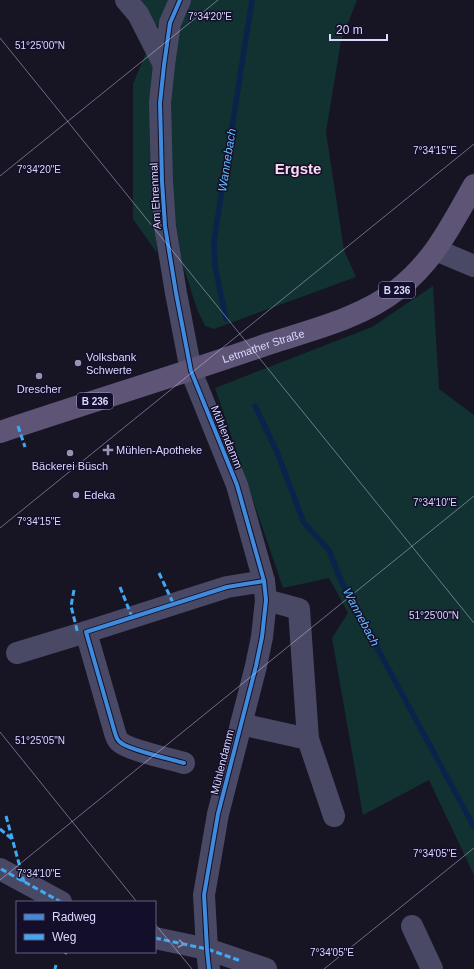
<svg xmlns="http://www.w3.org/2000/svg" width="474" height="969" font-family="Helvetica,sans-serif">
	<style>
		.green { fill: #123131 }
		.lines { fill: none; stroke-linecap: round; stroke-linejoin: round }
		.stream { stroke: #0a234b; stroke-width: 5.5 }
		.minor { stroke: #4a4965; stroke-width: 22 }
		.major { stroke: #5e5476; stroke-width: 22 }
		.quiet { stroke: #3fa9f5; stroke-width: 3; stroke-dasharray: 6 3; stroke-linecap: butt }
		.cycleway-casing { stroke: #130f2a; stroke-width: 6 }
		.cycleway { stroke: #408adc; stroke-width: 4 }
		.oneway { stroke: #9290b2 }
		.ticks { fill: none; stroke: #dbd8ff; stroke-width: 1; stroke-opacity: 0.45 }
		.poi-dot { fill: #9694b2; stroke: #130f2a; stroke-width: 1.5 }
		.labels { text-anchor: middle; stroke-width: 3; stroke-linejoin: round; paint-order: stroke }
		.shield { fill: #130f2a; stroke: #9f9cbf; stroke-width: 1 }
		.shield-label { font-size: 10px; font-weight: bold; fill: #dbd8ff }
		.street-label { font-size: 11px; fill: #dbd8ff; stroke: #130f2a }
		.poi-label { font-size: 11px; fill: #dbd8ff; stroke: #130f2a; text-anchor: start }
		.water-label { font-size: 12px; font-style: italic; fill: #66bcff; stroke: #130f2a }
		.district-label { font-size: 15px; font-weight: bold; fill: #ffdaf2; stroke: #130f2a }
		.ticks-label { font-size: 10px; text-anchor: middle; fill: #dbd8ff; stroke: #130f2a; stroke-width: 3; stroke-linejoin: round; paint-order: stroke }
	</style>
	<rect width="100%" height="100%" fill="#171524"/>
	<!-- green -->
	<g class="green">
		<path d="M 121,0 L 357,0 L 341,41 L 326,132 L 344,250 L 356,277 L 214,329 L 205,326 L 197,309 L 183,266 L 173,206 L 168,109 L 177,33 L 134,16 Z"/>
		<path d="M 146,53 L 154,70 L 152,135 L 157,253 L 133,219 L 133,84 Z"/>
		<path d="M 433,286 L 439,389 L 474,415 L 474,875 L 429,780 L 363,815 L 332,638 L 348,613 L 329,578 L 283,588 L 215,388 L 372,327 Z"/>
	</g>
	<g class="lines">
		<!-- stream -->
		<g class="stream">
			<path d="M 226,319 L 215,266 L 214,241 L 252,0"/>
			<path d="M 255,406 L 277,452 L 304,523 L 329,550 L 341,581 L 474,827"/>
		</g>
		<!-- minor -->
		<g class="minor">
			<path d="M 126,0 L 138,14 L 164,65"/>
			<path d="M 180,0 L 170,23 L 164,65 L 160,103 L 162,181 L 165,226 L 176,293 L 191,371 L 237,485 L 264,581 L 266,600 L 262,637 L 256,666 L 218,814 L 204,895 L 207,949 L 209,969"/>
			<path d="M 436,250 L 474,266"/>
			<path d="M 266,600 L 299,609 L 308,739 L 334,816"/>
			<path d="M 17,653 L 86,632"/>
			<path d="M 241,724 L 308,739"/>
			<path d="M 184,763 C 171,759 128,750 120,742 C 117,740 116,736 115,733 L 86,632 L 227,587 L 264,581"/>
			<path d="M 0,869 L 61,902"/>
			<path d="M 412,926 L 432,969"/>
			<path d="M 155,938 L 207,949 L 266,969"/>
		</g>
		<!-- major -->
		<path class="major" id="s1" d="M 0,432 C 89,402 179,375 268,344 C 311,330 362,318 398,289 C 434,261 452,224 474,185"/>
		<!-- quiet -->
		<g class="quiet">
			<path d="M 18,426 L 25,447"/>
			<path d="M 159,573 L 174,605"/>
			<path d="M 120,587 L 132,617"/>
			<path d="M 74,590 L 71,606 L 78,634"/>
			<path d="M 6,816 L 24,882"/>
			<path d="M 0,829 L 12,839"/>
			<path d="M 1,869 L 61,902"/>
			<path d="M 155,938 L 207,949 L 241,961"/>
			<path d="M 65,954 L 66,952"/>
			<path d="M 55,969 L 56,965"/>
		</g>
		<defs>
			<g id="cycleway">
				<path d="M 180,0 L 170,23 L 164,65 L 160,103 L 162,181 L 165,226 L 176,293 L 191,371 L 237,485 L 264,581 L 266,600 L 262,637 L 256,666 L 218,814 L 204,895 L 207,949 L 209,969"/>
				<path d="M 184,763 C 171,759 128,750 120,742 C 117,740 116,736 115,733 L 86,632 L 227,587 L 264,581"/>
			</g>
		</defs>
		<!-- cycleway casing -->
		<use href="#cycleway" class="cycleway-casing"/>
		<!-- cycleway -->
		<use href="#cycleway" class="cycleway"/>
	</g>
	<!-- one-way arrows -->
	<defs><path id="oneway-chevron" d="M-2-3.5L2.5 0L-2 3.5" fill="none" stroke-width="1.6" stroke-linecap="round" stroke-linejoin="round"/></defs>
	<use class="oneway" href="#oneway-chevron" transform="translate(181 944) rotate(12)"/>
	<!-- ticks -->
	<path class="ticks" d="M 0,38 L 474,623M 0,176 L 218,0M 0,528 L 474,144M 0,732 L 137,902M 0,880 L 474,496M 155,924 L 192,969M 324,969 L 474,848"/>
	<!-- markers -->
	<g class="poi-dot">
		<circle cx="78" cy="363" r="4"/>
		<circle cx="39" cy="376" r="4"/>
		<path d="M106 444h4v4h4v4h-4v4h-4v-4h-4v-4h4z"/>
		<circle cx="70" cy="453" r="4"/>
		<circle cx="76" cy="495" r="4"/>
	</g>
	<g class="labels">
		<!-- shield labels -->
		<g class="shield">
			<rect x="379" y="282" width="36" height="16" rx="3"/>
			<rect x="77" y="393" width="36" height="16" rx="3"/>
		</g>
		<g class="shield-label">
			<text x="397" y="294">B 236</text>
			<text x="95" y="405">B 236</text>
		</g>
		<!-- street labels -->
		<g class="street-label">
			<text transform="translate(155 196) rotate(-93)" y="4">Am Ehrenmal</text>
			<text dy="4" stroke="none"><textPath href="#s1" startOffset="277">Letmather Straße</textPath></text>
			<text transform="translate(227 437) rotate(68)" y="4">Mühlendamm</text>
			<text transform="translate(222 762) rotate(-76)" y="4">Mühlendamm</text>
		</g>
		<!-- poi labels -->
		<g class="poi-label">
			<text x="86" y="361">Volksbank<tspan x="86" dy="13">Schwerte</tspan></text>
			<text x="39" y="393" text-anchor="middle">Drescher</text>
			<text x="116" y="454">Mühlen-Apotheke</text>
			<text x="70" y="470" text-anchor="middle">Bäckerei Büsch</text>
			<text x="84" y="499">Edeka</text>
		</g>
		<!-- water labels -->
		<g class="water-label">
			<text transform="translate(227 160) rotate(-81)" y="4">Wannebach</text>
			<text transform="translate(361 617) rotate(62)" y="4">Wannebach</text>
		</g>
		<!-- district labels -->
		<g class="district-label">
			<text x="298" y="174">Ergste</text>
		</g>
	</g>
	<g class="ticks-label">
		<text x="210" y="20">7°34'20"E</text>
		<text x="40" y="49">51°25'00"N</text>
		<text x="435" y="154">7°34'15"E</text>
		<text x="39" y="173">7°34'20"E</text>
		<text x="435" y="506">7°34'10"E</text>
		<text x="39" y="525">7°34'15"E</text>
		<text x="434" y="619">51°25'00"N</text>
		<text x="40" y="744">51°25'05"N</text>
		<text x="435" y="857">7°34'05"E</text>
		<text x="39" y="877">7°34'10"E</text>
		<text x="332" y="956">7°34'05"E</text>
	</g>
	<!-- legend -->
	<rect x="16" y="901" width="140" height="52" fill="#130f2a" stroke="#635f7f"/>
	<rect x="24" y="914" width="20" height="6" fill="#408adc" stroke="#635f7f"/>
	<text x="52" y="921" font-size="12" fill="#dbd8ff">Radweg</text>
	<rect x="24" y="934" width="20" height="6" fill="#3fa9f5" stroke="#635f7f"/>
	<text x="52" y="941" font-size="12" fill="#dbd8ff">Weg</text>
	<!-- scale -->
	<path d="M330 34v6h57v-6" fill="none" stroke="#dbd8ff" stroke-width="2"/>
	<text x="336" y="34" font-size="12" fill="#dbd8ff" stroke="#130f2a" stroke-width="3" paint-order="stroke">20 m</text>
</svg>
